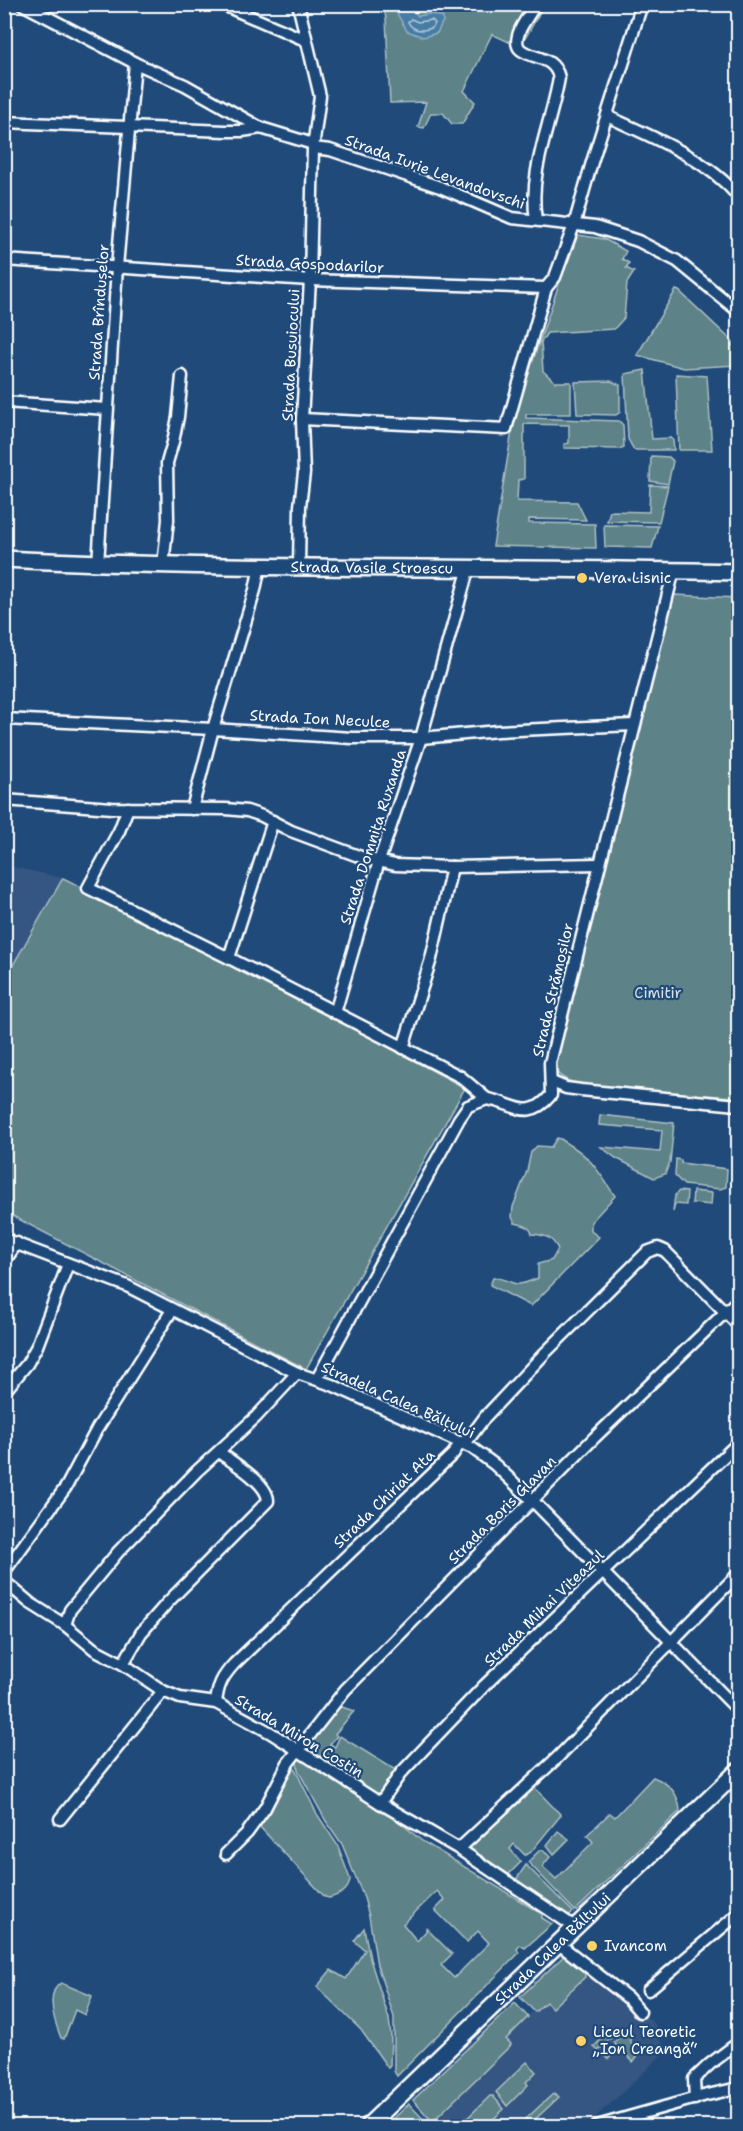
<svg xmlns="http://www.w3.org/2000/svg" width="743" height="2131" font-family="'Shantell Sans',sans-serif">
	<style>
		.built { fill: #345582 }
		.green { fill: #5d8287; stroke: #aec0c3; stroke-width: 1.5; fill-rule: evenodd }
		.water { fill: #477ba4; stroke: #91b0c8; stroke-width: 1.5 }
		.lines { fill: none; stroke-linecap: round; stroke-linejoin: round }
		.shore { stroke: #b5cadb; stroke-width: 1.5 }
		.minor-casing { stroke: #fff; stroke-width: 15 }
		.secondary-casing { stroke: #fff; stroke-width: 20 }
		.minor { stroke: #1f4a7a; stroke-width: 10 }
		.secondary { stroke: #1f4a7a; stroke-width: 15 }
		.poi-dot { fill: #ffd166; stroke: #1f4a7a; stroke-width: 2 }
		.labels { text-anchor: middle; stroke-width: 4.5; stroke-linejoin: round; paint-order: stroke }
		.street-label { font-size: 15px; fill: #fff; stroke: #1f4a7a }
		.poi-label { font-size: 15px; fill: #fff; stroke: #1f4a7a; text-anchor: start }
		.park-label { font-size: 15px; fill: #d6e0e1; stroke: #1f4a7a }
	</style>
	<rect width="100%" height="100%" fill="#1f4a7a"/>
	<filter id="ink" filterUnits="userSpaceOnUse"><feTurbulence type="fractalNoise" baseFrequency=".0167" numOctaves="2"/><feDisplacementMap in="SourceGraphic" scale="12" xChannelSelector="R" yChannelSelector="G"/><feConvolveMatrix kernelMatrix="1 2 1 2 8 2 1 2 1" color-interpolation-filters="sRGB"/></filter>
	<g filter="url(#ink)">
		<!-- built -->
		<g class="built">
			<path d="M 5,865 L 63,878 L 5,979 Z"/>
			<path d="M 579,1967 L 595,1976 L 642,2012 L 659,2029 L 654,2033 L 668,2049 L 620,2095 L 586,2126 L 412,2126 Z"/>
		</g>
		<!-- green -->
		<g class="green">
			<path d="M 383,5 L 544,5 L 526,37 L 511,43 L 492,34 L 464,91 L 475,102 L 462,124 L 452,124 L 443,113 L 431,113 L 424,128 L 418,127 L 426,102 L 390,103 L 386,18 Z"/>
			<path d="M 578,235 L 604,239 L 626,251 L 622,259 L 629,263 L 626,268 L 634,272 L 627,283 L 624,318 L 614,329 L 547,333 L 541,342 L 543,371 L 555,382 L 571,382 L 571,414 L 526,414 L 526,418 L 619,421 L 623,425 L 624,447 L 619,449 L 564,448 L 564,444 L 569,443 L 569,425 L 524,424 L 524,479 L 518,480 L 517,501 L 577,502 L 586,520 L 529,519 L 529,523 L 595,524 L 596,548 L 493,546 L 515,413 L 560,281 Z"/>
			<path d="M 676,290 L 679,291 L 733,342 L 732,345 L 735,347 L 737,345 L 738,347 L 738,368 L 737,365 L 684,368 L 637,355 Z"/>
			<path d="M 645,370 L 652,439 L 671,438 L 673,440 L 674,450 L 634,450 L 628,439 L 625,374 Z"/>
			<path d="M 676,374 L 707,376 L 712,450 L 679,450 Z"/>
			<path d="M 611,381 L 620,385 L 620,412 L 616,415 L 577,414 L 575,382 Z"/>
			<path d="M 651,456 L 669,457 L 673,461 L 668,484 L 650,481 Z"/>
			<path d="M 650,485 L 668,486 L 659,522 L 607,521 L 610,511 L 649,512 Z"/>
			<path d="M 604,525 L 658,526 L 652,548 L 605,547 Z"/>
			<path d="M 674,595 L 738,598 L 738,1088 L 735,1088 L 734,1097 L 594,1088 C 582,1084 562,1082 555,1070 Z"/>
			<path d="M 63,878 L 173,932 L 465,1088 L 306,1369 L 5,1212 L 5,979 Z"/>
			<path d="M 600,1115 L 674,1123 L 670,1162 L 665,1174 L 654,1178 L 616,1158 L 601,1147 L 660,1152 L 662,1130 L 599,1125 Z"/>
			<path d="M 557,1138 C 564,1139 564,1142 569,1145 C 590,1155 602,1177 615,1196 L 591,1222 L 591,1231 L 599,1237 L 531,1306 L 490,1285 L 493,1278 C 502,1277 505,1281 513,1283 C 521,1286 530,1281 538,1278 L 538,1264 L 552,1260 L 558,1249 C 552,1237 545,1235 532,1234 C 530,1226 523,1225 515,1223 L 512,1217 L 513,1207 L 527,1171 L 531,1152 L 537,1146 L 551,1147 Z"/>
			<path d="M 676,1159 L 681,1160 L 681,1163 L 727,1169 L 726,1187 L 720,1189 L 684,1185 L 675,1176 Z"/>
			<path d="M 679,1191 L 687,1192 L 686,1205 L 675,1204 L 673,1212 L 675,1195 Z"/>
			<path d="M 693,1191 L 712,1193 L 711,1205 L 692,1203 Z"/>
			<path d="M 342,1707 L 354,1711 L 335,1734 L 337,1736 L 330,1744 L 335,1747 L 340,1736 L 397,1771 L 378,1797 L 307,1753 L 304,1745 L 335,1709 Z"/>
			<path d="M 299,1756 L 395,1818 L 422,1841 L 542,1914 L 542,1918 L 552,1924 L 525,1948 L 520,1945 L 517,1949 L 519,1953 L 397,2076 L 394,2071 L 394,2017 L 377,1965 L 369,1916 L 364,1898 L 342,1844 L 326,1821 L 298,1770 L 297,1762 ZM 437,1891 L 445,1900 L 435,1910 L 467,1942 L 478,1931 L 489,1943 L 454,1978 L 441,1965 L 452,1954 L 426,1928 L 426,1931 L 417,1941 L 403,1924 Z"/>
			<path d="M 292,1763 L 317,1814 L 338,1846 L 350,1879 C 349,1891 340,1895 329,1898 L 325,1897 L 259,1826 L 260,1819 Z"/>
			<path d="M 653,1777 C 669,1783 679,1793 680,1811 L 575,1911 L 528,1862 L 540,1850 L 543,1850 L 550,1857 L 545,1863 L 543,1867 L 556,1879 L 593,1842 L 587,1835 L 610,1813 L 615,1817 Z"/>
			<path d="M 532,1785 L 561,1815 L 530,1853 L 525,1855 L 514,1844 L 510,1849 L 521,1862 L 506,1877 L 469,1850 L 469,1845 Z"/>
			<path d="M 558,1831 L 569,1839 L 554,1854 L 547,1845 Z"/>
			<path d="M 526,1865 L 573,1912 L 567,1917 L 515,1881 Z"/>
			<path d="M 364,1928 L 370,1959 L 389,2019 L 391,2036 L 390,2066 L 388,2068 L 361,2030 L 317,1987 L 331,1970 L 346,1979 L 365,1950 L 354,1941 Z"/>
			<path d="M 565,1955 L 584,1971 L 585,1977 L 552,2008 L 546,2002 L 535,2012 L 520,1997 Z"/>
			<path d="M 61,1983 L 92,1996 L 85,2015 L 75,2010 L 64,2039 L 61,2038 C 55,2023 44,1993 61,1983 Z"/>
			<path d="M 515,2003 L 528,2017 L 506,2039 L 511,2044 L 510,2046 L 434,2120 L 431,2120 L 413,2100 Z"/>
			<path d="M 611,2028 L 616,2033 L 598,2051 L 594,2047 Z"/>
			<path d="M 625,2031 L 631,2038 L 630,2040 L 637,2058 L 633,2062 L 620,2048 L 608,2059 L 605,2055 L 616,2045 L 614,2042 Z"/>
			<path d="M 527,2062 L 536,2072 L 526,2082 L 528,2085 L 507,2106 L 496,2092 Z"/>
			<path d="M 553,2094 L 555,2096 L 556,2094 L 559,2097 L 528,2126 L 518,2126 Z"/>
			<path d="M 490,2096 L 493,2096 L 504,2109 L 486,2126 L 459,2126 Z"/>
			<path d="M 409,2104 L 428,2124 L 425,2126 L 386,2126 Z"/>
		</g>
		<!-- water -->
		<path class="water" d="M 395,5 L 408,5 L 418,16 L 430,14 L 443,17 L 443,21 L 437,33 L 423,37 L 407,31 L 395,10 Z"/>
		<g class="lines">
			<!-- shore -->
			<path class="shore" d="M 411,19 L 418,22 L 432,20 L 435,23 L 432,28 C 423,31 413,32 408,22 Z"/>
			<defs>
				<g id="minor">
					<path d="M 22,4 L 135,63 L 185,85 L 261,128 L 313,144"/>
					<path d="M 221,4 L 305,40"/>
					<path d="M 298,4 L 320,96 L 313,148 L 310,280 L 302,419 L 304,473 L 300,506 L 299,566"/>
					<path d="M 535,4 C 531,13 524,21 520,30 C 505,65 553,46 559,78 C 551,125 528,172 536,220"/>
					<path d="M 607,116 C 652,137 706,158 738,196"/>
					<path d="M 4,122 L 225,131 L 242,131 L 261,128"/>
					<path d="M 313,148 L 330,150 L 440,187 L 512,218 L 595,227 L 638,241 L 677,261 L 738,311"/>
					<path d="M 4,260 L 310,280 L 546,288 L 555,277 L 574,225 L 592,162 L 642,4"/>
					<path d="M 4,402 L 107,409"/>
					<path d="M 302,419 L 506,429 L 546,288"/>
					<path d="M 98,564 L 117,267 L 135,63"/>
					<path d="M 163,565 L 168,520 L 167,463 L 173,442 L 178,417 L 182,376"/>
					<path d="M 4,719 L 213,729 L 352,738 L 421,738 L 498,731 L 634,725"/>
					<path d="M 4,800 L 112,808 L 226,809 L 247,811 L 262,816 L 291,831 L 361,857 L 395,865 L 452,867 L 599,864"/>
					<path d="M 128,808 L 119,831 L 88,888 L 229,958 L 461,1077 L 487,1099"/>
					<path d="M 192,809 L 213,729 L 255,590 L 260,566"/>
					<path d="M 229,958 L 273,821"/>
					<path d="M 335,1013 L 379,861 L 421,738 L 469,567"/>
					<path d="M 403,1048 L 431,959 L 452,867"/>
					<path d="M 552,1082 L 566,1088 L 581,1090 L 738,1105"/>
					<path d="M 4,1239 L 127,1286 L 297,1373 L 332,1385 L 472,1448 L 495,1465 L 533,1501 L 738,1710"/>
					<path d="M 4,1262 L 17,1243"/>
					<path d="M 317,1379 L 459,1119 L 468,1106 L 487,1099 C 515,1103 527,1123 551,1095 L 550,1063 L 552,1055 L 674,570"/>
					<path d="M 4,1392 L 27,1364 L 37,1346 L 68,1264"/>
					<path d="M 4,1572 L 66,1487 L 97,1429 L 172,1310"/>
					<path d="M 4,1581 L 30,1603 L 65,1625 L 94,1649 L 123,1664 L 163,1691 L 180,1698 L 216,1703 L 271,1733 L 380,1803 L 459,1849 L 576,1928"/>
					<path d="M 65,1625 L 70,1610 L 118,1552 L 197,1471 L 256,1417 L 297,1373"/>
					<path d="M 123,1664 L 141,1633 L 168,1602 L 268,1501 C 268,1483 233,1463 219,1452"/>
					<path d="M 216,1703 C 218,1685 222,1677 234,1664 L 453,1454 L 461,1442 L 468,1440 L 485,1417 L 545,1353 L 647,1252 L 658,1248 L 665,1251 L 738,1325"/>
					<path d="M 380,1803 L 401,1773 L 485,1685 L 738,1443"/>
					<path d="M 60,1819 L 163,1691"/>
					<path d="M 459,1849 L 557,1758 L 738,1574"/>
					<path d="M 226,1854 L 247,1833 L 265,1808 L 288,1763 L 345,1690 L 595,1437 L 738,1300"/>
					<path d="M 559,1944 L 628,1998 L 640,2012"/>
					<path d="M 648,1990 L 738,1914"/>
					<path d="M 695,2099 L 694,2079 L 710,2064 L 738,2043"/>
					<path d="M 597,2126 L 703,2096 L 738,2088"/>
				</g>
				<g id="secondary">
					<path id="s1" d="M 4,559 C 249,571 494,566 738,572"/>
					<path id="s2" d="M 368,2126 L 738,1771"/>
				</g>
			</defs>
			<!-- minor casing -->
			<use href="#minor" class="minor-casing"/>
			<!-- secondary casing -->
			<use href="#secondary" class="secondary-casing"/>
			<!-- minor -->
			<use href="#minor" class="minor"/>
			<!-- secondary -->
			<use href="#secondary" class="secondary"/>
		</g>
	</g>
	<!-- markers -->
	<g class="poi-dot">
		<circle cx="582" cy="578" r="6"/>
		<circle cx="592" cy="1946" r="6"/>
		<circle cx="581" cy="2041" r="6"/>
	</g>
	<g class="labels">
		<!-- street labels -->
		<g class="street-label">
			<text transform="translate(435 172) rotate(20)" y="5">Strada Iurie Levandovschi</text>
			<text transform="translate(310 264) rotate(3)" y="5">Strada Gospodarilor</text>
			<text transform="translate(99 312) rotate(-86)" y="5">Strada Brîndușelor</text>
			<text transform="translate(291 355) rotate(-87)" y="5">Strada Busuiocului</text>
			<text dy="5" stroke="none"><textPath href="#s1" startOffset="368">Strada Vasile Stroescu</textPath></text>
			<text transform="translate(320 719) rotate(3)" y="5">Strada Ion Neculce</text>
			<text transform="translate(373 837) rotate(-72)" y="5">Strada Domnița Ruxanda</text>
			<text transform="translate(553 990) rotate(-77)" y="5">Strada Strămoșilor</text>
			<text transform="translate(398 1400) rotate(24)" y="5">Stradela Calea Bălțului</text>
			<text transform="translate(384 1499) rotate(-44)" y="5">Strada Chiriat Ata</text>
			<text transform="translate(502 1510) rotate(-45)" y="5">Strada Boris Glavan</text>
			<text transform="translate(544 1608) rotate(-44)" y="5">Strada Mihai Viteazul</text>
			<text transform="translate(299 1736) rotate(31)" y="5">Strada Miron Costin</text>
			<text dy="5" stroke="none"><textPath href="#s2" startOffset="256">Strada Calea Bălțului</textPath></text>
		</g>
		<!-- poi labels -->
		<g class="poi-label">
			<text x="594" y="583">Vera Lisnic</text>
			<text x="604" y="1951">Ivancom</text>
			<text x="593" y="2037">Liceul Teoretic<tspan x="593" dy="17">„Ion Creangă“</tspan></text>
		</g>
		<!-- park labels -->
		<g class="park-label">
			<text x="658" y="998">Cimitir</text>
		</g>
	</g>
	<!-- margin -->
	<rect width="743" height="2131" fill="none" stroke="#1f4a7a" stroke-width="24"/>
	<rect x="12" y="12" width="719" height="2107" fill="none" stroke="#fff" stroke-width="2" filter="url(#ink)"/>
</svg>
